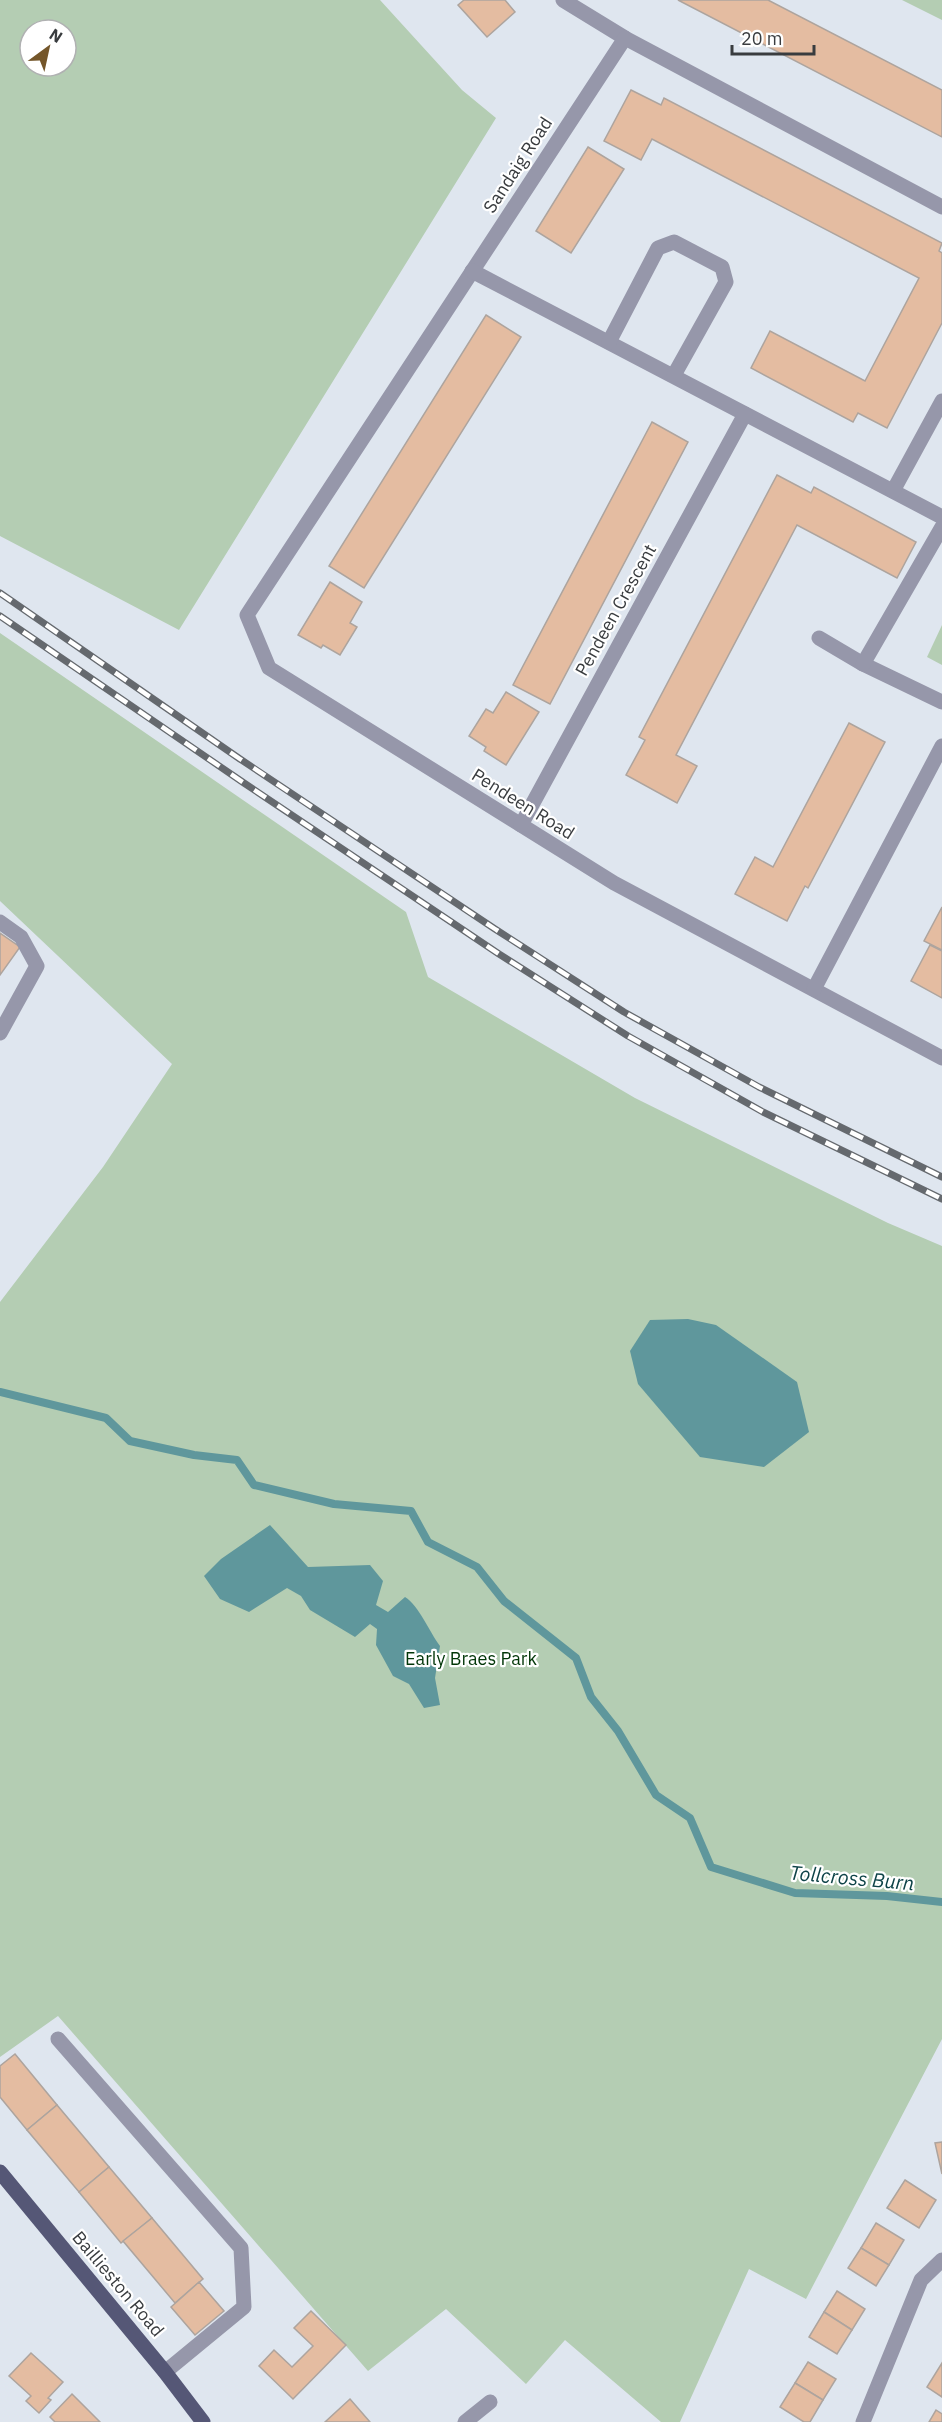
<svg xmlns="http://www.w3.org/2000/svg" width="942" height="2422" font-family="'IBM Plex Sans',sans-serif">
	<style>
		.green { fill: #b4cdb3; fill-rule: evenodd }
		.water { fill: #5f979c }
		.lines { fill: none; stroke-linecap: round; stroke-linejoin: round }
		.stream { stroke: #5f979c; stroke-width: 8 }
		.building { fill: #e4bca1; stroke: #ada49e; stroke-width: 1.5 }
		.minor { stroke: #9697aa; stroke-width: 15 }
		.major { stroke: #555776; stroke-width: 15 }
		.rail-casing { stroke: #65696e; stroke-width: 7 }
		.rail { stroke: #fff; stroke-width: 4.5; stroke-dasharray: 14; stroke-linecap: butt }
		.labels { text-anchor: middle; stroke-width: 4.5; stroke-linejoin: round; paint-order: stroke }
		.street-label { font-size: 18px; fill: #393c3f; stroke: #fff }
		.park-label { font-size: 18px; fill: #023608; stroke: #fff }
		.water-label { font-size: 20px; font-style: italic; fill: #0e4348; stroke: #fff }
	</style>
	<rect width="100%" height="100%" fill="#dfe6ef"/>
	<!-- green -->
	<g class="green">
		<path d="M 0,0 L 380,0 L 462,90 L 496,118 L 179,630 L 0,536 ZM 30,30 L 66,30 L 66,66 L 30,66 Z"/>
		<path d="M 902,0 L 942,0 L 942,20 Z"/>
		<path d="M 942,625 L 942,665 L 927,657 Z"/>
		<path d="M 0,633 L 406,912 L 428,977 L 635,1098 L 888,1223 L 942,1246 L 942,2039 L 806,2299 L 749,2269 L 680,2422 L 661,2422 L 565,2340 L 526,2384 L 446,2309 L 368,2371 L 58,2016 L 0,2057 L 0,1302 L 103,1167 L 172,1064 L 0,901 Z"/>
	</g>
	<!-- water -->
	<g class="water">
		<path d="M 688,1319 L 716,1325 L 797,1382 L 809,1432 L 764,1467 L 700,1457 L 638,1384 L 630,1351 L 650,1320 Z"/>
		<path d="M 270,1525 L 308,1567 L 370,1565 L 383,1581 L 376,1605 L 388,1612 L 405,1597 C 419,1606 429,1631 440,1646 L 435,1678 L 440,1705 L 424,1708 L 409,1684 L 393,1676 L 376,1645 L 377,1629 L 370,1624 L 355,1637 L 310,1610 L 301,1596 L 287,1588 L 249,1612 L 220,1599 L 204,1576 L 221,1559 Z"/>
	</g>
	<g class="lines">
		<!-- stream -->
		<path class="stream" d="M 0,1392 L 106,1418 L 130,1441 L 194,1455 L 237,1460 L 254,1485 L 334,1504 L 411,1511 L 428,1542 L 477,1567 L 504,1601 L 576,1658 L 591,1697 L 618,1731 L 656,1795 L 690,1818 L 711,1867 L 795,1893 L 887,1896 L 942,1902"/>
	</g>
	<!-- building -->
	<g class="building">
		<path d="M 464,0 L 505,0 L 515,12 L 487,37 L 458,5 Z"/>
		<path d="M 678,0 L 768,0 L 942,90 L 942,137 Z"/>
		<path d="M 631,90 L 661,105 L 664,98 L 942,243 L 939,251 L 942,253 L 942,323 L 887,428 L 858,413 L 853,422 L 751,368 L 770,331 L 865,381 L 919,278 L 652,139 L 641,160 L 604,141 Z"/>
		<path d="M 588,147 L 624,169 L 571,253 L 536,231 Z"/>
		<path d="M 486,315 L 521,337 L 364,588 L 329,566 Z"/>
		<path d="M 652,422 L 688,442 L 550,704 L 513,685 Z"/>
		<path d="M 777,475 L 811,493 L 814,487 L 916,542 L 897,578 L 797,525 L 676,755 L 697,766 L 677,803 L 626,775 L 645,740 L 639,737 Z"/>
		<path d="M 330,582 L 362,602 L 350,623 L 357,627 L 340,655 L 323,645 L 321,648 L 298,635 Z"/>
		<path d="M 506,692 L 539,712 L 506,765 L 484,751 L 486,747 L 469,736 L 486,709 L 493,713 Z"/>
		<path d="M 849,723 L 885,742 L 808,888 L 805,886 L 787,921 L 735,894 L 755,857 L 773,867 Z"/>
		<path d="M 942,907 L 942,950 L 924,941 Z"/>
		<path d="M 0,933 L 20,947 L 0,975 Z"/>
		<path d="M 930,945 L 942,951 L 942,998 L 911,981 Z"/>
		<path d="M 15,2054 L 57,2105 L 27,2130 L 0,2097 L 0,2066 Z"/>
		<path d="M 57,2105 L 109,2167 L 79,2192 L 27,2130 Z"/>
		<path d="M 942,2142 L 942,2174 L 935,2143 Z"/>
		<path d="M 109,2167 L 152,2218 L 121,2243 L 79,2192 Z"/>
		<path d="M 905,2180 L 936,2200 L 919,2228 L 887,2208 Z"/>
		<path d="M 152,2218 L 203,2279 L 175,2303 L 123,2241 Z"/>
		<path d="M 876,2223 L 904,2240 L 889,2265 L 861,2248 Z"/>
		<path d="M 861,2248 L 889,2265 L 876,2286 L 848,2268 Z"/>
		<path d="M 199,2282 L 224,2311 L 195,2335 L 171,2307 Z"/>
		<path d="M 837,2291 L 865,2309 L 852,2330 L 824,2312 Z"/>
		<path d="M 311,2311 L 346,2345 L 293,2399 L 259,2366 L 274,2350 L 292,2367 L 313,2346 L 294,2328 Z"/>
		<path d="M 824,2312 L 852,2330 L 837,2354 L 809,2337 Z"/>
		<path d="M 31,2353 L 63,2382 L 48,2398 L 51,2400 L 39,2413 L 26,2401 L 31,2396 L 9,2376 Z"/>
		<path d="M 808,2362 L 836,2379 L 823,2400 L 795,2383 Z"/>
		<path d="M 942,2363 L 942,2397 L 927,2387 Z"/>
		<path d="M 795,2383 L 823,2400 L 810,2422 L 804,2422 L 780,2407 Z"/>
		<path d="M 72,2394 L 100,2422 L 55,2422 L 50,2417 Z"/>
		<path d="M 350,2399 L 370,2422 L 325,2422 Z"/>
		<path d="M 936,2410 L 942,2414 L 942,2422 L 929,2422 Z"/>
	</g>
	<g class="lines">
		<!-- minor -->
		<g class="minor">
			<path d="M 563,0 L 625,38"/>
			<path d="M 942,207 L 625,38 L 247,615 L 269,668 L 614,883 L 942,1058"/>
			<path d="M 472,271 L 942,517"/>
			<path d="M 609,342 L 658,248 L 674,242 L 722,267 L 726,282 L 674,375"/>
			<path d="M 893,491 L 942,401"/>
			<path d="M 819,638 L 863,664 L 942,702"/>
			<path d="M 863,664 L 942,527"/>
			<path d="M 521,825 L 745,414"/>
			<path d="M 0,922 L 21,937 L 37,966 L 0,1033"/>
			<path d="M 814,989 L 942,746"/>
			<path d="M 58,2039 L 241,2248 L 244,2307 L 165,2372"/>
			<path d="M 465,2422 L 490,2402"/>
			<path d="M 863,2422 L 921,2280 L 942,2260"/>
		</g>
		<!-- major -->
		<path class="major" d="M 0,2172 L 165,2372 L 203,2422"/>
		<defs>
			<g id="rail">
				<path d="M 0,593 L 240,759 L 495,929 L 624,1012 L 759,1087 L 942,1177"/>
				<path d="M 0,616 L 244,783 L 499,954 L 628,1036 L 763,1112 L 942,1199"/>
			</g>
		</defs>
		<!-- rail casing -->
		<use href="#rail" class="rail-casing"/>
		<!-- rail -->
		<use href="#rail" class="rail"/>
	</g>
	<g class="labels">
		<!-- street labels -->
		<g class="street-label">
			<text transform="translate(518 165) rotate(-57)" y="6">Sandaig Road</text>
			<text transform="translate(616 610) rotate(-61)" y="6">Pendeen Crescent</text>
			<text transform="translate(523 804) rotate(32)" y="6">Pendeen Road</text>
			<text transform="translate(118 2284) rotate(50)" y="6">Baillieston Road</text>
		</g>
		<!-- park labels -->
		<g class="park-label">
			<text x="471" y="1665">Early Braes Park</text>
		</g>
		<!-- water labels -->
		<g class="water-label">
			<text transform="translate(852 1878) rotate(5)" y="7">Tollcross Burn</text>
		</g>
	</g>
	<!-- north arrow -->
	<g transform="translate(48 48) rotate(33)"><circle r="28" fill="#ffffff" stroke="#b0b1b2" stroke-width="1.5"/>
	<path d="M0-4.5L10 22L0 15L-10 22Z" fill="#74562a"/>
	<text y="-9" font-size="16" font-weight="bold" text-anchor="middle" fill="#393c3f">N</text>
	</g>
	<!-- scale -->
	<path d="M732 45v9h82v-9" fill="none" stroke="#393c3f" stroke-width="3"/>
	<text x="741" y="45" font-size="18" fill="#393c3f" stroke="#ffffff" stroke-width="4.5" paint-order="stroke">20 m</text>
</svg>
